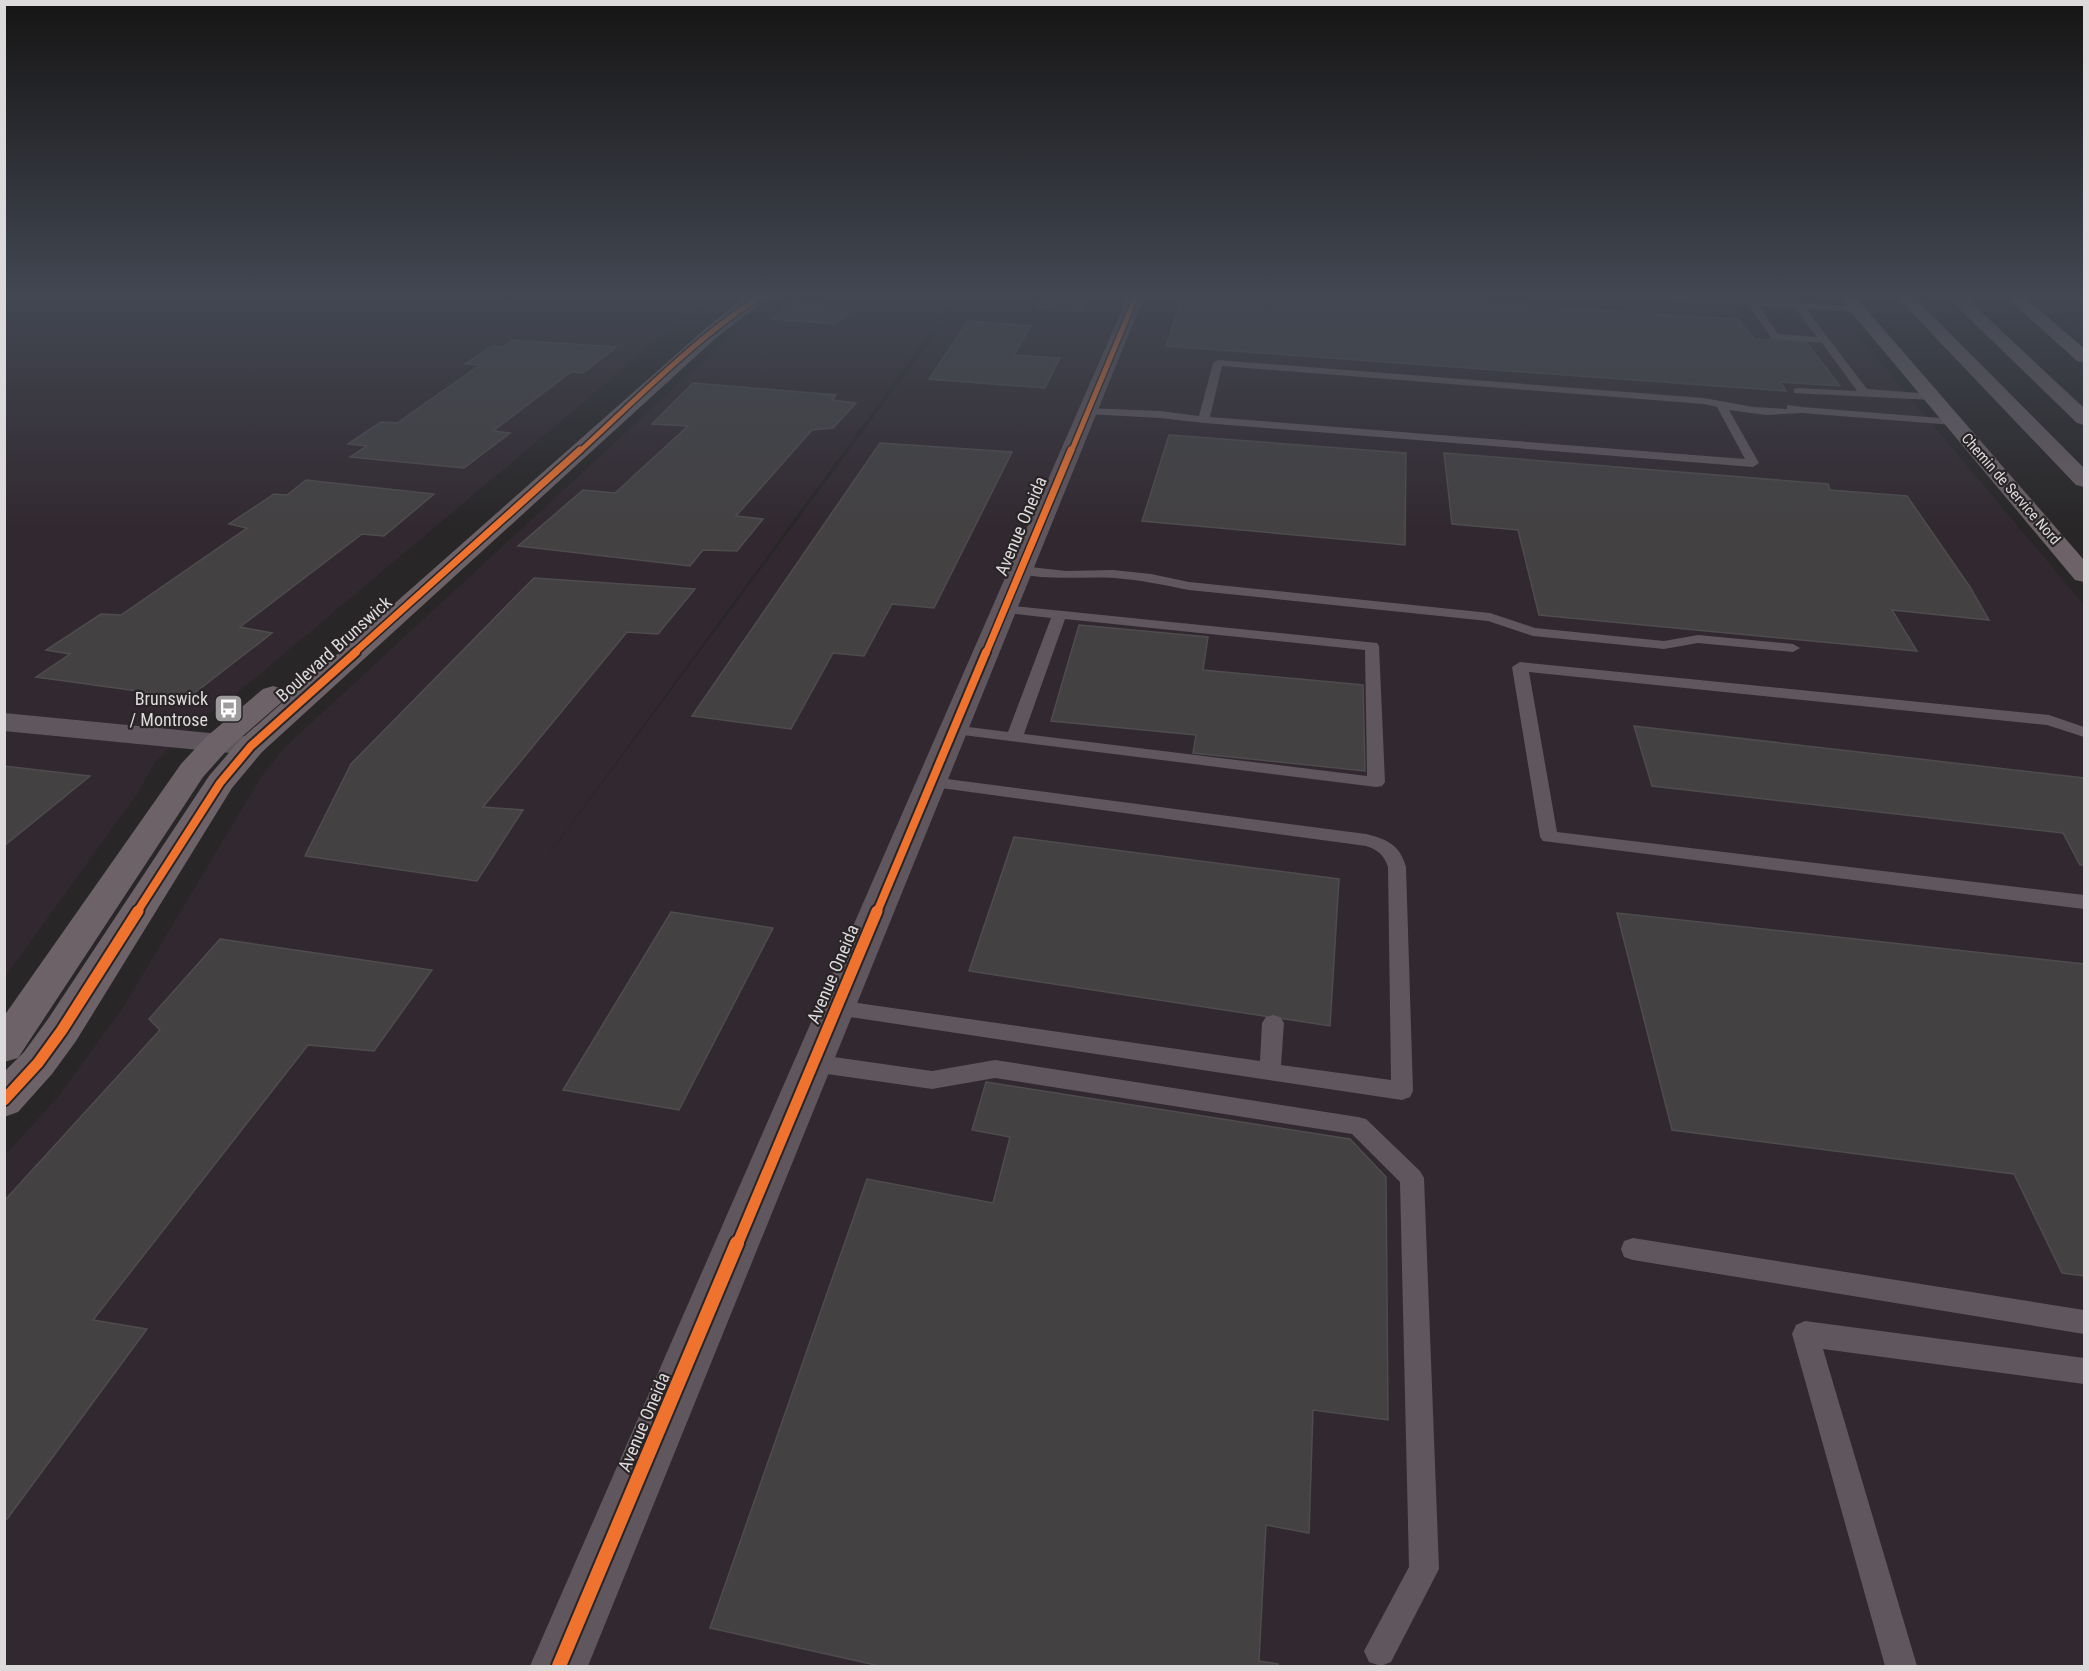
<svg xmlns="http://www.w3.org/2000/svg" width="2089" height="1671" font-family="'Roboto Condensed',sans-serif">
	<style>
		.built { fill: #322930 }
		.building { fill: #434142; stroke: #4e4c4d; stroke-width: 1.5 }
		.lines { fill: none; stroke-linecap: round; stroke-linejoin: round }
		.lane { fill: #60565d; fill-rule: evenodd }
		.street { fill: #60565d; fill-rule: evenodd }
		.secondary { fill: #6c6268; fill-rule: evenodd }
		.highway { fill: #675d63; fill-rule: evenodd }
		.cycleway-far4-casing { stroke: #292527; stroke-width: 8 }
		.cycleway-far3-casing { stroke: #292527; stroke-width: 10 }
		.cycleway-far2-casing { stroke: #292527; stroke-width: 12 }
		.cycleway-far1-casing { stroke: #292527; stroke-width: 15 }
		.cycleway-casing { stroke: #292527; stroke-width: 18 }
		.cycleway-far4 { stroke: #ef722f; stroke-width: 5 }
		.cycleway-far3 { stroke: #ef722f; stroke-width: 7 }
		.cycleway-far2 { stroke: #ef722f; stroke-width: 8 }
		.cycleway-far1 { stroke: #ef722f; stroke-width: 11 }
		.cycleway { stroke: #ef722f; stroke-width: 14 }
		.labels { text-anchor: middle; stroke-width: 4.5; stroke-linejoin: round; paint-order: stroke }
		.far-street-label { font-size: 15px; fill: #dddadc; stroke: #292527 }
		.street-label { font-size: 18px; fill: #dddadc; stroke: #292527 }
		.poi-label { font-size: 18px; fill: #dddadc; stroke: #292527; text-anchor: end }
	</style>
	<rect width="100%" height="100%" fill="#282627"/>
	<!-- built -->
	<g class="built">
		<path d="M 5,294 L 722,294 L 693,311 L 660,338 L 223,705 L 199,718 L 155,762 L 137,794 L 5,977 L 5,317 L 43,301 L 5,297 Z"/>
		<path d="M 786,294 L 959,294 L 514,902 L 965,294 L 1823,294 L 2084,605 L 2084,1666 L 5,1666 L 4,1156 L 58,1097 L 124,1006 L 261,777 L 284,748 L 740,327 Z"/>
		<path d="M 2029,294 L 2084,294 L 2084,341 L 2064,324 Z"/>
	</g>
	<!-- building -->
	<g class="building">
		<path d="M 833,294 L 938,294 L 934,300 Z"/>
		<path d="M 1008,294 L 1091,294 L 1083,311 L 1037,309 L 1044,296 Z"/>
		<path d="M 1183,294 L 1411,294 L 1412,298 L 1738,319 L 1754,339 L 1806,342 L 1840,386 L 1780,382 L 1786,391 L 1166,346 Z"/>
		<path d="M 791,302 L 856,308 L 834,324 L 771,319 Z"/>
		<path d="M 968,321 L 1031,326 L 1014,355 L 1060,358 L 1045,388 L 929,379 Z"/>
		<path d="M 513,340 L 616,347 L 583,373 L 571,372 L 493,431 L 510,433 L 464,468 L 350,457 L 367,446 L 348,444 L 381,422 L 397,423 L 480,365 L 465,364 L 492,346 L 503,347 Z"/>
		<path d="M 693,383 L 836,395 L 832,400 L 856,403 L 833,428 L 812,430 L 736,516 L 763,519 L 737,551 L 703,550 L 690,566 L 518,546 L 583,490 L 615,493 L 688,426 L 652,424 Z"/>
		<path d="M 1169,435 L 1406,453 L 1405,545 L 1142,521 Z"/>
		<path d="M 880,443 L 1012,452 L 934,608 L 892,604 L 864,656 L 833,653 L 791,729 L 692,716 Z"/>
		<path d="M 1444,453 L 1828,484 L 1830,490 L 1907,496 L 1970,587 L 1989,620 L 1892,610 L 1917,651 L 1539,615 L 1518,530 L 1452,524 Z"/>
		<path d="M 306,480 L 434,494 L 384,536 L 362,534 L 240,627 L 272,633 L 188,698 L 36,677 L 70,654 L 46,650 L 101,614 L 121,615 L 247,528 L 229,524 L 274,494 L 287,495 Z"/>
		<path d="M 534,578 L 695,589 L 658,634 L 627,632 L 483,807 L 523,810 L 477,881 L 305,856 L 351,764 Z"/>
		<path d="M 1079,625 L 1208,637 L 1203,670 L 1363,685 L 1365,771 L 1193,753 L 1196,735 L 1051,721 Z"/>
		<path d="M 1634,726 L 2084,778 L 2084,865 L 2080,865 L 2063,833 L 1652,786 Z"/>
		<path d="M 4,766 L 90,776 L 4,846 Z"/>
		<path d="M 1014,837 L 1339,879 L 1330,1026 L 969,971 Z"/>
		<path d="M 671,912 L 773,928 L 679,1110 L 563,1090 Z"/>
		<path d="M 1617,913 L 2084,964 L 2084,1276 L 2062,1273 L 2014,1174 L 1672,1130 Z"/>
		<path d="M 220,939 L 432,970 L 374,1051 L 308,1045 L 93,1320 L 147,1329 L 7,1519 L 4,1518 L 4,1201 L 160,1030 L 149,1019 Z"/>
		<path d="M 986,1082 L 1350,1139 L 1386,1177 L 1388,1420 L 1313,1410 L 1309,1533 L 1266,1525 L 1259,1661 L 1278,1664 L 1278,1666 L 880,1666 L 710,1628 L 867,1179 L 993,1203 L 1010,1137 L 972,1130 Z"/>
	</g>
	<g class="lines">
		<!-- lane -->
		<g class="lane">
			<path d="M 1615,294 L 1664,294 L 1859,307 L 1859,311 L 1856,312 L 1806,309 L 1867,389 L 1932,394 L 1937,397 L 1932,400 L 1794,393 L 1794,389 L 1798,388 L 1857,391 L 1822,343 L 1772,339 L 1749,305 L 1619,297 ZM 1759,306 L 1795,308 L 1817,337 L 1778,334 Z"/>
			<path d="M 1218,360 L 1704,398 L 1753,407 L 1787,409 L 1787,405 L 1802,407 L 1953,419 L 1959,422 L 1953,425 L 1802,413 L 1766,415 L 1729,410 L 1759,463 L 1753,467 L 1204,423 L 1160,418 L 1087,414 L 1081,411 L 1087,408 L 1160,411 L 1199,416 L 1213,363 ZM 1222,366 L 1704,404 L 1717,407 L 1745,459 L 1210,417 Z"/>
			<path d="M 1021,566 L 1066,571 L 1113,570 L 1151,574 L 1189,582 L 1490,613 L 1535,628 L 1664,641 L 1698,635 L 1793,644 L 1800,648 L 1793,652 L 1698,643 L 1664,649 L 1533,636 L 1488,621 L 1189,590 C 1164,585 1140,580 1115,578 C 1082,576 1049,581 1016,573 L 1014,570 L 1016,567 Z"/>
			<path d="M 1004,605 L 1377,643 L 1379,646 L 1385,782 L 1382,786 L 1376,787 L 947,733 L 945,730 L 947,727 L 953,725 L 1008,732 L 1051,618 L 999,612 L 997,609 ZM 1065,619 L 1365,650 L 1367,776 L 1024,734 Z"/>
			<path d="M 1520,662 L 2049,715 L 2084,727 L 2084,737 L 2047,725 L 1529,672 L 1557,832 L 2084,895 L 2084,909 L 1543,841 L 1540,837 L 1512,667 Z"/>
			<path d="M 932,777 L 1366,834 C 1387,839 1400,845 1406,867 L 1413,1091 L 1410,1097 L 1402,1100 L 830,1014 L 827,1008 L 830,1002 L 837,1000 L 1260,1061 L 1262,1023 L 1266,1017 L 1273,1015 L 1280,1017 L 1284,1023 L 1281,1065 L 1391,1080 L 1388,867 C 1384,855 1378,850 1366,846 L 926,786 L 923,782 L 926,778 Z"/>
			<path d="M 813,1054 L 932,1071 L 995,1060 L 1358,1117 L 1366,1119 L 1420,1171 L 1424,1178 L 1439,1569 L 1391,1662 L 1381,1666 L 1369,1662 L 1364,1651 L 1409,1567 L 1400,1182 L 1352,1134 L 995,1078 L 932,1089 L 813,1072 L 805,1069 L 802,1063 L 805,1057 Z"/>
			<path d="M 1633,1238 L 2084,1310 L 2084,1334 L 1633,1260 L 1624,1257 L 1621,1249 L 1624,1241 Z"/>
			<path d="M 1805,1321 L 2084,1358 L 2084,1384 L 1823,1349 L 1917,1666 L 1885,1666 L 1792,1334 L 1796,1325 Z"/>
		</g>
		<!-- street -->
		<g class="street">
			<path d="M 1129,294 L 1145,294 L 588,1666 L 530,1666 Z"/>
			<path d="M 4,713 L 251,737 L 262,740 L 266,746 L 262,752 L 251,755 L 4,731 Z"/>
		</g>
		<!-- secondary -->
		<g class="secondary">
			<path d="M 753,294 L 773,294 L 717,337 L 262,752 L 232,788 L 76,1041 L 52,1074 L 18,1112 L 4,1117 L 4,1072 L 24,1052 L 48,1019 L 209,776 L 240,740 L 705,329 L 733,306 Z"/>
			<path d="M 1836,294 L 1853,294 L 2084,560 L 2084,582 L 2075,580 Z"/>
			<path d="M 2003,294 L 2021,294 L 2084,348 L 2084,362 L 2077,361 Z"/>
			<path d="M 273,686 L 283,689 L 287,695 L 283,701 L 228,749 L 203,777 L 18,1058 L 4,1062 L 4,1016 L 181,764 L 206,737 L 263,689 Z"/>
		</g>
		<!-- highway -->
		<g class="highway">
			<path d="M 1894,294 L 1911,294 L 2084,468 L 2084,487 L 2076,485 Z"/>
			<path d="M 1944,294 L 1962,294 L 2084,408 L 2084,425 L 2077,423 Z"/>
		</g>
		<defs>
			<g id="cycleway-far4">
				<path d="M 579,452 C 637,399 698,335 765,294"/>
				<path d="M 1071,452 L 1137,294"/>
			</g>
			<g id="cycleway-far3">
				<path d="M 354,653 L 580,450"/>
				<path d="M 986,653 L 1071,450"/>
			</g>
			<g id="cycleway-far2">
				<path d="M 137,912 L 220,783 L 251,746 L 356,652"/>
				<path d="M 877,912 L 986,652"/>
			</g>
			<g id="cycleway-far1">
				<path d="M 4,1100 L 38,1063 L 62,1030 L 138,911"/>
				<path d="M 737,1245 L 877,911"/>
			</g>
			<path id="cycleway" d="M 559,1666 L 737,1243"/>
		</defs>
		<!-- cycleway-far4 casing -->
		<use href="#cycleway-far4" class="cycleway-far4-casing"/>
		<!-- cycleway-far3 casing -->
		<use href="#cycleway-far3" class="cycleway-far3-casing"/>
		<!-- cycleway-far2 casing -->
		<use href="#cycleway-far2" class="cycleway-far2-casing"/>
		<!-- cycleway-far1 casing -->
		<use href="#cycleway-far1" class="cycleway-far1-casing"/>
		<!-- cycleway casing -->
		<use href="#cycleway" class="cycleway-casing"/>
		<!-- cycleway-far4 -->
		<use href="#cycleway-far4" class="cycleway-far4"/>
		<!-- cycleway-far3 -->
		<use href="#cycleway-far3" class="cycleway-far3"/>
		<!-- cycleway-far2 -->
		<use href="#cycleway-far2" class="cycleway-far2"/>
		<!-- cycleway-far1 -->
		<use href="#cycleway-far1" class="cycleway-far1"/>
		<!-- cycleway -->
		<use href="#cycleway" class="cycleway"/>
	</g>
	<!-- sky -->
	<linearGradient id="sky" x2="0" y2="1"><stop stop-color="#161515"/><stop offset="0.56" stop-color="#424752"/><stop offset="1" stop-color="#424752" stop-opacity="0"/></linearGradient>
	<rect width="2089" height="528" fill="url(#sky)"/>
	<!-- icons -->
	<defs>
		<symbol id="bus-square" viewBox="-11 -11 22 22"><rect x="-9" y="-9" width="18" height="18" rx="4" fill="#9e9b9d" stroke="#292527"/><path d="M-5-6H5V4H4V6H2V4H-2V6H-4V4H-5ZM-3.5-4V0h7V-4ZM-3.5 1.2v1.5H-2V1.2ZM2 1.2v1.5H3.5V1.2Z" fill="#fff"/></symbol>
	</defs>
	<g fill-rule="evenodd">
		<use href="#bus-square" x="212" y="692" width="33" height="33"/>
	</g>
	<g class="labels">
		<!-- far-street labels -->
		<g class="far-street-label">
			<text transform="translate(2011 489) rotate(49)" y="5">Chemin de Service Nord</text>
		</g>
		<!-- street labels -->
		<g class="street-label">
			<text transform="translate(1021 526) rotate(-67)" y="6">Avenue Oneida</text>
			<text transform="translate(334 649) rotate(-42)" y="6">Boulevard Brunswick</text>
			<text transform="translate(833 974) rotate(-67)" y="6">Avenue Oneida</text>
			<text transform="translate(644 1422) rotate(-67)" y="6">Avenue Oneida</text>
		</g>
		<!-- poi labels -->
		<g class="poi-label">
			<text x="208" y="705">Brunswick<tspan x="208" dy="21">/ Montrose</tspan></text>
		</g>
	</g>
	<!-- border -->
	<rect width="2089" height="1671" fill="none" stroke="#dddadc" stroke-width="12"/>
</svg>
